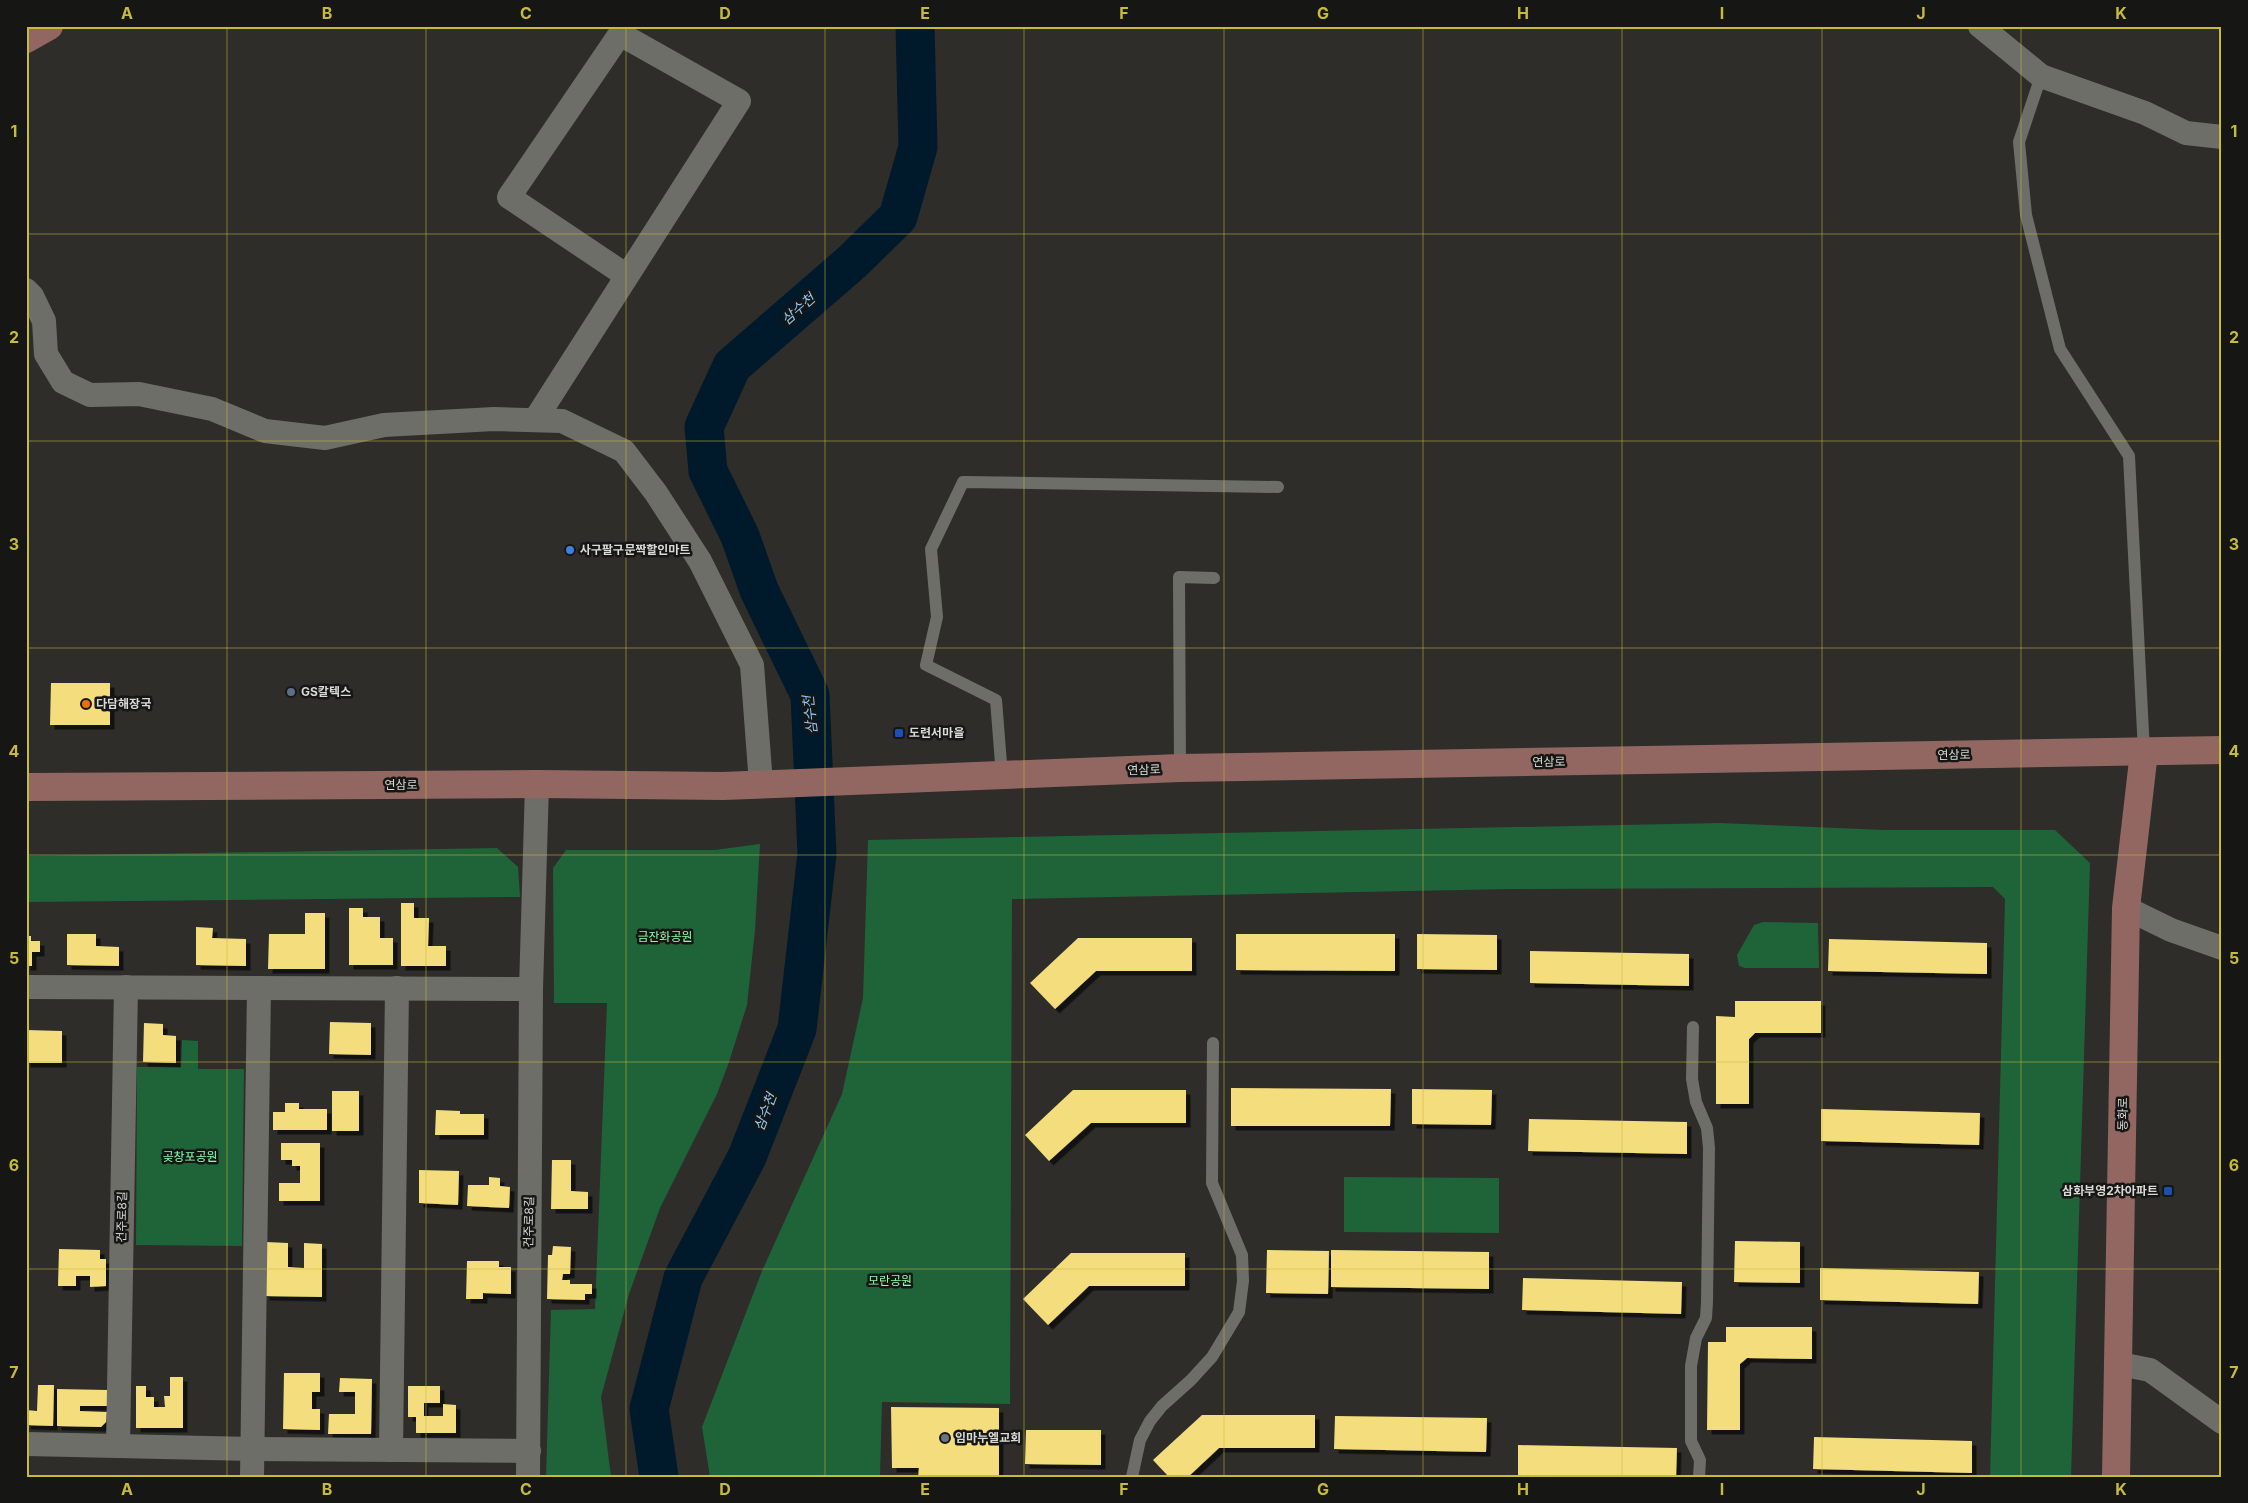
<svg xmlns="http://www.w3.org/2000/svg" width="2248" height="1503" font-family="Inter,'Noto Sans KR',sans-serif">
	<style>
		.green { fill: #1f6339 }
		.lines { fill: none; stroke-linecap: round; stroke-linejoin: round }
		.river { stroke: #00192b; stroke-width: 39 }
		.building { fill: #f4dd7b; filter: url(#shadow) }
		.lane { stroke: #6e6e69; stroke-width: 12 }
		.street { stroke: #6e6e69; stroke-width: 24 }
		.secondary { stroke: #926761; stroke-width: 28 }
		.grid { fill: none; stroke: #c7bb3b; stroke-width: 1; stroke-opacity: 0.55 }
		.shop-dot { fill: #3f7fe0; stroke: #161614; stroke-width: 2 }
		.service-dot { fill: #5c6f8a; stroke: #161614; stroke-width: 2 }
		.food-dot { fill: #e8710a; stroke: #161614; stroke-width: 2 }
		.transit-dot { fill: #1a4fb4; stroke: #161614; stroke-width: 2 }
		.worship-dot { fill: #6b7280; stroke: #161614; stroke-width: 2 }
		.labels { text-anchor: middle; stroke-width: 5; stroke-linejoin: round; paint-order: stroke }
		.poi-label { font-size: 12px; font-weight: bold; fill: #d9d9d6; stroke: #161614; text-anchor: start }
		.street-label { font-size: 12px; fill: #d9d9d6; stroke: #161614 }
		.park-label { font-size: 12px; fill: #8afcae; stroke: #161614 }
		.water-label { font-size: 14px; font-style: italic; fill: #8dc8f8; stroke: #161614 }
		.neatline { fill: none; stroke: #c7bb3b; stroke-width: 2 }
		.grid-label { font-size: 16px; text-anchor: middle; font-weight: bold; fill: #c7bb3b }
	</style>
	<defs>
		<filter id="shadow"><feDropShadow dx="4.5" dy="4.5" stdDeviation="0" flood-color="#0009"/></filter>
	</defs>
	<rect width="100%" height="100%" fill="#2e2d2a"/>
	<!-- green -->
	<g class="green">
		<path d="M 1720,823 L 1885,830 L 2055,830 L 2090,863 L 2071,1477 L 1990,1477 L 2005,899 L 1993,887 L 1511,889 L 1012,899 L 1010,1404 L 882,1402 L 880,1477 L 710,1477 L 702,1427 L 762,1271 L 842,1094 L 863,998 L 868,840 Z"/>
		<path d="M 760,844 L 755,930 L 747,1005 L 729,1062 L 717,1094 L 660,1208 L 629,1294 L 601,1397 L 611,1477 L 546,1477 L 551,1310 L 595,1309 L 607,1003 L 554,1003 L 553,868 L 566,850 L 715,850 Z"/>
		<path d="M 497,848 L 518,867 L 520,897 L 26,902 L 26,856 Z"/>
		<path d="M 1763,922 L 1818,923 L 1819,968 L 1745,968 L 1739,966 L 1737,955 L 1754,925 Z"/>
		<path d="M 182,1040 L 198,1041 L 198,1069 L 244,1069 L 242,1246 L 136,1245 L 137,1067 L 181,1067 Z"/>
		<path d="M 1344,1177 L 1499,1178 L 1499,1233 L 1344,1232 Z"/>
	</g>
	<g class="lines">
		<!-- river -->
		<path class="river" d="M 659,1477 L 649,1409 L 683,1278 L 747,1157 L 797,1029 L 817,854 L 810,695 L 759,590 L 740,536 L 708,471 L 704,427 L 732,366 L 852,262 L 898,217 L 918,147 L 915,26"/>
	</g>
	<!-- building -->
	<g class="building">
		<path d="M 51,683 L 110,683 L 110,725 L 50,725 Z"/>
		<path d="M 401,903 L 414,903 L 414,918 L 429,918 L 428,946 L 446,946 L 446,966 L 401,966 Z"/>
		<path d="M 349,908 L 363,908 L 363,917 L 380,917 L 380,938 L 393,938 L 393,965 L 349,965 Z"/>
		<path d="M 305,913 L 325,913 L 325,969 L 268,969 L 269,934 L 305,934 Z"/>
		<path d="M 196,927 L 213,928 L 212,938 L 246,939 L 246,966 L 196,965 Z"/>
		<path d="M 67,934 L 96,934 L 96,946 L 119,947 L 119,966 L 67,965 Z"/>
		<path d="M 1236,934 L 1395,934 L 1395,971 L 1236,970 Z"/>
		<path d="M 1417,934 L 1497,935 L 1497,970 L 1417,969 Z"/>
		<path d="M 26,936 L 31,936 L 31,941 L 40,941 L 40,952 L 32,952 L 32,966 L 26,966 Z"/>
		<path d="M 1078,938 L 1192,938 L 1192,971 L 1096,971 L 1055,1009 L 1030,983 Z"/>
		<path d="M 1829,939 L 1987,943 L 1987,974 L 1828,971 Z"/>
		<path d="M 1530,951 L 1689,954 L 1689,986 L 1530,983 Z"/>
		<path d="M 1735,1001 L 1821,1001 L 1821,1033 L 1755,1033 L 1749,1039 L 1749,1104 L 1716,1104 L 1716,1016 L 1735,1017 Z"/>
		<path d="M 330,1022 L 371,1023 L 371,1055 L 329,1054 Z"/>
		<path d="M 144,1023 L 163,1024 L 163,1035 L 176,1036 L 176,1063 L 143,1062 Z"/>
		<path d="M 26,1030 L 62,1031 L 62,1063 L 26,1063 Z"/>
		<path d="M 1231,1088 L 1391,1089 L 1390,1126 L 1231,1126 Z"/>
		<path d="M 1412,1089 L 1492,1090 L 1491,1125 L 1412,1124 Z"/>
		<path d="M 1073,1090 L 1186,1090 L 1186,1123 L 1091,1123 L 1049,1161 L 1025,1135 Z"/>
		<rect x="332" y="1091" width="27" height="40"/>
		<path d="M 285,1103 L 299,1103 L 299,1109 L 327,1109 L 327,1130 L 273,1130 L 273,1112 L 285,1112 Z"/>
		<path d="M 1821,1109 L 1980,1113 L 1979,1145 L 1821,1141 Z"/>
		<path d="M 436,1110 L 460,1111 L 460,1114 L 484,1114 L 484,1135 L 435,1135 Z"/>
		<path d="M 1529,1119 L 1687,1122 L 1687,1154 L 1528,1151 Z"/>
		<path d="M 281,1143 L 320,1143 L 320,1201 L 279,1201 L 279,1183 L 300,1183 L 300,1166 L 292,1166 L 292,1160 L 281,1160 Z"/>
		<path d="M 552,1160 L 571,1160 L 571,1191 L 588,1192 L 588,1209 L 551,1209 Z"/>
		<path d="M 419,1170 L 459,1171 L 458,1205 L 419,1203 Z"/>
		<path d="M 489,1177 L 500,1178 L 500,1186 L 510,1187 L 509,1208 L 467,1206 L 468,1185 L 489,1185 Z"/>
		<path d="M 1735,1241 L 1800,1242 L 1800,1283 L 1734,1282 Z"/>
		<path d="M 266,1242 L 288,1243 L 288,1267 L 304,1268 L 304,1243 L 322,1244 L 322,1297 L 265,1296 Z"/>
		<path d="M 553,1246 L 571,1247 L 570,1274 L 563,1274 L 562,1280 L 570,1280 L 570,1284 L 592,1284 L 592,1294 L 585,1294 L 585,1300 L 547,1299 L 548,1255 L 552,1255 Z"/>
		<path d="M 59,1249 L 100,1250 L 100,1259 L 106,1259 L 106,1286 L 90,1287 L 90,1276 L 76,1276 L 76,1286 L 58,1286 Z"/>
		<path d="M 1267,1250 L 1329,1251 L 1328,1294 L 1266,1293 Z"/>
		<path d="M 1331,1250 L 1489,1252 L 1489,1289 L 1331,1287 Z"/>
		<path d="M 1071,1253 L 1185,1253 L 1185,1286 L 1089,1286 L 1048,1325 L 1023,1299 Z"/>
		<path d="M 467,1261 L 499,1261 L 499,1267 L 511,1267 L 511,1294 L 483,1293 L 483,1299 L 466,1299 Z"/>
		<path d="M 1820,1268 L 1979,1272 L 1978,1304 L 1820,1300 Z"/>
		<path d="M 1523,1278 L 1682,1282 L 1681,1314 L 1522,1310 Z"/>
		<path d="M 1726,1327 L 1812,1327 L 1812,1359 L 1747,1358 L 1740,1364 L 1740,1430 L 1707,1430 L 1708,1342 L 1726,1342 Z"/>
		<path d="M 284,1373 L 320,1373 L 320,1392 L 312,1392 L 312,1409 L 320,1409 L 320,1430 L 283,1429 Z"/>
		<path d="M 170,1377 L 183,1377 L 183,1428 L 136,1428 L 136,1386 L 146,1386 L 146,1397 L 154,1397 L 154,1407 L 165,1407 L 164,1396 L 170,1396 Z"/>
		<path d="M 340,1378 L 372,1379 L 371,1434 L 328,1434 L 329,1414 L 355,1414 L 355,1392 L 339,1392 Z"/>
		<path d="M 38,1385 L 54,1385 L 53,1426 L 26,1425 L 26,1410 L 37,1411 Z"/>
		<path d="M 408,1386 L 440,1386 L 440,1403 L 424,1403 L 424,1416 L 443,1416 L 443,1404 L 456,1405 L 456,1433 L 416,1433 L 416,1417 L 408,1417 Z"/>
		<path d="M 57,1389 L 108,1390 L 107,1406 L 80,1406 L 80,1411 L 107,1412 L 106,1422 L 101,1427 L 57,1426 Z"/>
		<path d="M 891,1407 L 999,1408 L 999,1477 L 918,1477 L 919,1468 L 892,1468 Z"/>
		<path d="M 1202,1415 L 1315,1415 L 1315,1448 L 1219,1448 L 1188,1477 L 1169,1477 L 1153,1460 Z"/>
		<path d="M 1335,1416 L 1487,1418 L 1486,1452 L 1334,1449 Z"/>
		<path d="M 1026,1430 L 1101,1430 L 1101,1465 L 1025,1464 Z"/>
		<path d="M 1814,1437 L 1972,1441 L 1972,1473 L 1813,1469 Z"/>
		<path d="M 1518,1445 L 1677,1448 L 1676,1477 L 1518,1477 Z"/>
	</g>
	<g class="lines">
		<!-- lane -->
		<g class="lane">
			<path d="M 2041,76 L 2019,142 L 2026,215 L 2060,349 L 2129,456 L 2144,752"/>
			<path d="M 1180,768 L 1179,577 L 1214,578"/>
			<path d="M 1002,776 L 996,700 L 926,665 L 937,617 L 931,549 L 963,482 L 1278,487"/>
			<path d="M 1693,1027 L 1692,1079 L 1696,1102 L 1707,1128 L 1709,1148 L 1707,1302 L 1706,1318 L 1696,1338 L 1691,1366 L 1691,1441 L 1700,1460 L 1699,1477"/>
			<path d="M 1132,1477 L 1140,1440 L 1150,1421 L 1162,1406 L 1191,1380 L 1212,1357 L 1239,1312 L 1243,1281 L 1242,1255 L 1212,1183 L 1213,1043"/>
		</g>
		<!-- street -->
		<g class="street">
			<path d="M 1980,26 L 2041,76 L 2145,113 L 2186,133 L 2222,137"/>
			<path d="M 26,290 L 32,296 L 44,321 L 46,354 L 63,382 L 90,395 L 139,394 L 212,409 L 265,431 L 325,438 L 384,425 L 494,419 L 562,421 L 624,451 L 656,493 L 700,561 L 752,665 L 761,784"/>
			<path d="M 535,420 L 739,101 L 620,34 L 509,197 L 627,276"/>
			<path d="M 2126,908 L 2171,930 L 2222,948"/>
			<path d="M 26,987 L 531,989 L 528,1477"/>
			<path d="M 531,989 L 537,784"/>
			<path d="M 2120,1364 L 2150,1370 L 2222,1422"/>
			<path d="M 26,1444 L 253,1449 L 529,1451"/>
			<path d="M 118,1446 L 126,987"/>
			<path d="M 391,1450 L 397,988"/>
			<path d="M 252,1477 L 259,988"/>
		</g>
		<!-- secondary -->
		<g class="secondary">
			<path d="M 26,39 L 49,26"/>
			<path d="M 26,787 L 537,784 L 723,786 L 1180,768 L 2222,750"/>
			<path d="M 2116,1477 L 2126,908 L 2144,752"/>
		</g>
	</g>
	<!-- grid -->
	<path class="grid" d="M 227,26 L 227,1477M 426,26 L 426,1477M 626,26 L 626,1477M 825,26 L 825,1477M 1024,26 L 1024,1477M 1224,26 L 1224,1477M 1423,26 L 1423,1477M 1622,26 L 1622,1477M 1822,26 L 1822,1477M 2021,26 L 2021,1477M 26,234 L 2222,234M 26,441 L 2222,441M 26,648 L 2222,648M 26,855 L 2222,855M 26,1062 L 2222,1062M 26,1269 L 2222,1269"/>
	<!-- markers -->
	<circle class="shop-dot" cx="570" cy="550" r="5"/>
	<circle class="service-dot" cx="291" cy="692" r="5"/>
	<circle class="food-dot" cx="86" cy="704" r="5"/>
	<g class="transit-dot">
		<rect x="894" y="728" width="10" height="10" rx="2.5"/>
		<rect x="2163" y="1186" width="10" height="10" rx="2.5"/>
	</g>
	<circle class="worship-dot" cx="945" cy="1438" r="5"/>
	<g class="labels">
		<!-- poi labels -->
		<g class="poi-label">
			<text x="580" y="554">사구팔구문짝할인마트</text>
			<text x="301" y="696">GS칼텍스</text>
			<text x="96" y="708">다담해장국</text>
			<text x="909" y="737">도련서마을</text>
			<text x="2158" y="1195" text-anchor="end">삼화부영2차아파트</text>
			<text x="955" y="1442">임마누엘교회</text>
		</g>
		<!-- street labels -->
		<g class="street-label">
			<text transform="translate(1954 755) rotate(-1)" y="4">연삼로</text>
			<text transform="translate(1549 762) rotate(-1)" y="4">연삼로</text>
			<text transform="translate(1144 770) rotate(-2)" y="4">연삼로</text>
			<text x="401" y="789">연삼로</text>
			<text transform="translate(2123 1114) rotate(-89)" y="4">동화로</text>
			<text transform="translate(122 1217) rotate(-89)" y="4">건주로8길</text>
			<text transform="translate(529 1222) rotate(-89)" y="4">건주로8길</text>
		</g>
		<!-- park labels -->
		<g class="park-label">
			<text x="665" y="941">금잔화공원</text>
			<text x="190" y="1161">곶창포공원</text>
			<text x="890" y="1285">모란공원</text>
		</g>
		<!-- water labels -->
		<g class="water-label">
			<text transform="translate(798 309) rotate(-41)" y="5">삼수천</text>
			<text transform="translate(810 715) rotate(-96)" y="5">삼수천</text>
			<text transform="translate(765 1112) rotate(-69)" y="5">삼수천</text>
		</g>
	</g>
	<!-- border -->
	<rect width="2248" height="1503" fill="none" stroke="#161614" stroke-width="55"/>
	<rect x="28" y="28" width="2192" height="1448" class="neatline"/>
	<g class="grid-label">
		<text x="127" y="19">A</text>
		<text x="327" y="19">B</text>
		<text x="526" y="19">C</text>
		<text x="725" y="19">D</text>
		<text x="925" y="19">E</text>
		<text x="1124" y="19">F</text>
		<text x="1323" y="19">G</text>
		<text x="1523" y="19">H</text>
		<text x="1722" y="19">I</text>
		<text x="1921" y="19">J</text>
		<text x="2121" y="19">K</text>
		<text x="14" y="137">1</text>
		<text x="2234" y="137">1</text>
		<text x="14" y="343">2</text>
		<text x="2234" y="343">2</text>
		<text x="14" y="550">3</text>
		<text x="2234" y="550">3</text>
		<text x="14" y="757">4</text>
		<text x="2234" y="757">4</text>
		<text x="14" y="964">5</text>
		<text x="2234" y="964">5</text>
		<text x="14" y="1171">6</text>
		<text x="2234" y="1171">6</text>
		<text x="14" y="1378">7</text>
		<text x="2234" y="1378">7</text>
		<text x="127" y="1495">A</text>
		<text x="327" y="1495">B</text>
		<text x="526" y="1495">C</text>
		<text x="725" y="1495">D</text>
		<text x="925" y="1495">E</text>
		<text x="1124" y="1495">F</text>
		<text x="1323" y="1495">G</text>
		<text x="1523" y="1495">H</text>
		<text x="1722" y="1495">I</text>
		<text x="1921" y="1495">J</text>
		<text x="2121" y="1495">K</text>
	</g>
</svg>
